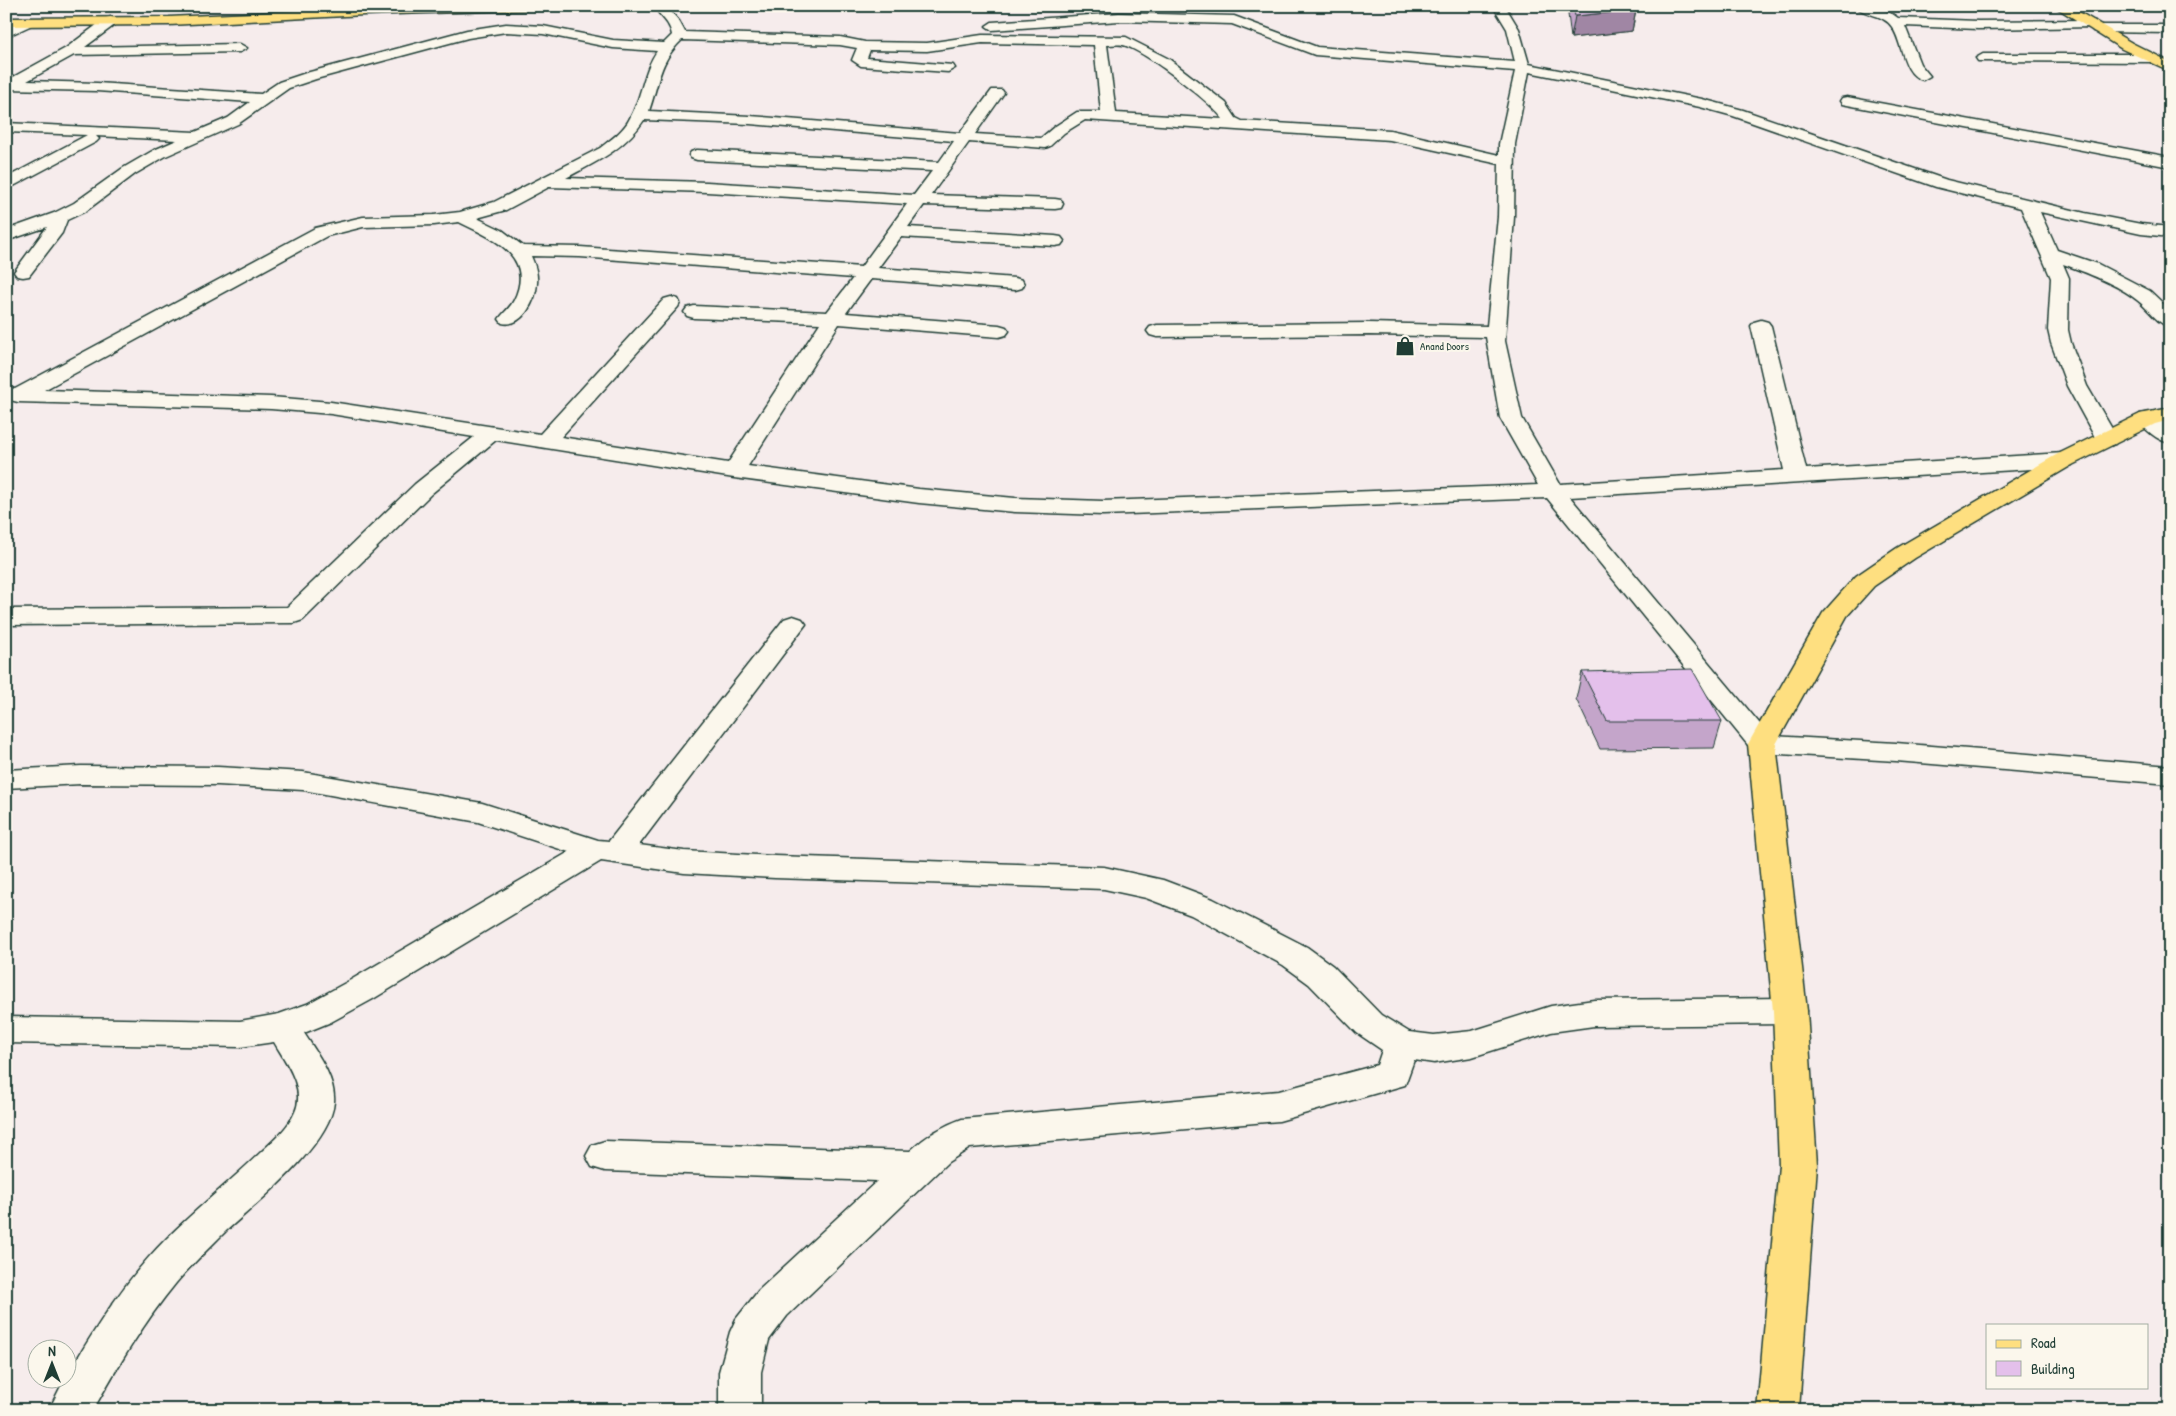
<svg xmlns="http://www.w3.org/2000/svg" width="2176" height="1416" font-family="'Patrick Hand',sans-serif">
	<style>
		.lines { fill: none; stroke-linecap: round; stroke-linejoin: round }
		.minor-casing { stroke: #1f3d34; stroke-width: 3 }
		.major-casing { stroke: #1f3d34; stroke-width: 3 }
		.minor { fill: #fbf7ec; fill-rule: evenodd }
		.major { fill: #fedf80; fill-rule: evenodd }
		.wall { fill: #c4a5ca; stroke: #1f3d34 }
		.shaded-wall { fill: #a086a4; stroke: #1f3d34 }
		.building { fill: #e4c0eb; stroke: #1f3d34 }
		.labels { text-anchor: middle; stroke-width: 4; stroke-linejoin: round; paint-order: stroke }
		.far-poi-label { font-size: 11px; fill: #1f3d34; stroke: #fbf7ec; text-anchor: start }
	</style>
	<rect width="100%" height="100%" fill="#f6ecec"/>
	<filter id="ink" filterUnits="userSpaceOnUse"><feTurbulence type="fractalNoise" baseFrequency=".02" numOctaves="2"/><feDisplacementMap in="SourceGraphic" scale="10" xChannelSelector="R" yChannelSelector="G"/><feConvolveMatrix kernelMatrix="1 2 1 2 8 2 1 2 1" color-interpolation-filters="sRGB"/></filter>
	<g filter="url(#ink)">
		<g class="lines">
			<defs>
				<g id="minor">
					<path d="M 653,6 L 666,6 L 679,21 L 685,32 L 840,37 L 865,42 L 927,43 L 982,35 L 1126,37 L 1169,59 L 1226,103 L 1236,118 L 1242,121 L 1390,130 L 1499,155 L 1499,144 L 1515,71 L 1315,55 L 1232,24 L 1119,21 L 992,30 L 986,26 L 992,22 L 1119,13 L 1234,16 L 1317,47 L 1515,62 L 1507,29 L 1493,6 L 1505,6 L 1519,29 L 1529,64 L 1702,99 L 1743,110 L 1947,180 L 2085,213 L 2141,224 L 2170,227 L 2170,237 L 2141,234 L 2040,212 L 2057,250 L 2098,264 L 2150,291 L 2170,310 L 2170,327 C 2156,323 2148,308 2137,300 C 2119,285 2085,272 2063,264 L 2069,278 L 2068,330 L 2071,343 L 2087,386 L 2118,439 L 2115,444 L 2107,446 L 2099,444 L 2096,439 L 2067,386 L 2051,343 L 2048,330 L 2051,278 L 2021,208 L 1936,187 L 1733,116 L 1700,107 L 1529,72 L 1515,144 L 1514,217 L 1505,341 L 1522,418 L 1560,484 L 1784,470 L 1751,326 L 1754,322 L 1761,320 L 1768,322 L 1771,326 L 1806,469 L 2064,453 L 2072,455 L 2075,460 L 2072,465 L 2064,467 L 1570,497 L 1770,736 L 1896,743 L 2170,766 L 2170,784 L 1896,761 L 1762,753 L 1752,750 L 1547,498 L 1103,515 L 1015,512 L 919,503 L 734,478 L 496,440 L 431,494 L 303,620 L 294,623 L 6,625 L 6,609 L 287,607 L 415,484 L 474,437 L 331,414 L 271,409 L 18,402 L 6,399 L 6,387 L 15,389 L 315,228 L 363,217 L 434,215 L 460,212 L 494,202 L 600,148 C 610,140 624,131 630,118 C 642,97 643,71 657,51 L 613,48 L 543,34 L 506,32 L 468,38 L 316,79 L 289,88 L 238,124 L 166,156 L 135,174 L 86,211 L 67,220 L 62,233 L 29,276 L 23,277 L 17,276 L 14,272 L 47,227 L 6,241 L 6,230 L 54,213 L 74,203 L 123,168 L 154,150 L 177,140 L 96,136 L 99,139 L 96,142 L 6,190 L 6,178 L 87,135 L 6,132 L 6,123 L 195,132 L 228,118 L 250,102 L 97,91 L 6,89 L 6,81 L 66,48 L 106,18 L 111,17 L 117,21 L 116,24 L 85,47 L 240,44 L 247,48 L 240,52 L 74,55 L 27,81 L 97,83 L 261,94 L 279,82 L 306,73 L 467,30 L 506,24 L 543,26 L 613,40 L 664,43 L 672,35 C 670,22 660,16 653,6 ZM 682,40 L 840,45 L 857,48 L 852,60 L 861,66 L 948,72 L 955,68 L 953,65 L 867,58 L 870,50 L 927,51 L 982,43 L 1094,45 L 1101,112 L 1077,112 L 1054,127 L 1041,138 L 975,134 L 1004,93 L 1002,90 L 992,90 L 960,133 L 750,116 L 649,111 C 659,83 659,61 682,40 ZM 1107,45 C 1112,45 1118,44 1123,45 C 1144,50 1211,102 1223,119 L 1116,113 ZM 644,120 L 750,124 L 954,141 L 939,162 L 697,150 L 691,152 L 689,155 L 691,158 L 697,160 L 932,171 L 914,195 L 707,182 L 566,178 C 596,162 625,149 644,120 ZM 1085,120 L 1390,140 L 1499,164 L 1498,217 L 1487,326 L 1369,323 L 1157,325 L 1150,327 L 1147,331 L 1150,335 L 1157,337 L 1369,335 L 1486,337 L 1500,418 L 1538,485 L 1103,501 L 1015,498 L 919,489 L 748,466 L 839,324 L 999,337 L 1006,335 L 1009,331 L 1006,327 L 999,325 L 846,313 L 871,279 L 1015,290 L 1022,288 L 1024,284 L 1022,280 L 1015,278 L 878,268 L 901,237 L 1055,246 L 1061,245 L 1064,241 L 1061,237 L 1055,236 L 908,227 L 924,205 L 1055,209 L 1061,208 L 1063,204 L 1061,200 L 1055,199 L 931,195 L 969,142 L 1045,148 L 1050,146 L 1064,133 ZM 549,187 L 707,192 L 907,204 L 861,267 L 580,247 L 523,246 L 502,230 L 477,218 L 506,210 ZM 459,222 C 491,238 536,255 514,300 C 510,308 504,312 499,319 L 502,323 C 522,328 536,301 537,283 C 538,274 535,265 531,256 L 580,257 L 853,278 L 827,312 L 694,306 L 687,308 L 684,312 L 687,316 L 694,318 L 820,323 L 728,463 L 561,437 L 678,307 L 680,303 L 678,299 L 671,297 L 664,299 L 540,434 L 331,402 L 271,397 L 44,390 L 327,236 L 363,227 L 434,225 Z"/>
					<path d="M 1855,6 C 1871,6 1885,8 1898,18 L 1978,21 L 2090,20 L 2095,21 L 2096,25 L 2170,25 L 2170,33 L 2098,32 L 2093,31 L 2092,27 L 1978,29 L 1905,26 L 1920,64 L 1930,76 L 1923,80 C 1902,75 1903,42 1892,27 C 1884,14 1865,16 1855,6 Z"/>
					<path d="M 27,18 L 33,22 L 32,25 L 6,37 L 6,28 Z"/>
					<path d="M 1983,54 L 2153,54 L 2160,58 L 2153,62 L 1978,61 L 1976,58 Z"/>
					<path d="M 1847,97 L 2170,157 L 2170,167 L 1842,104 L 1840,101 L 1842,98 Z"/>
					<path d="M 2148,413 L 2156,414 L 2170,426 L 2170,443 C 2158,441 2144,429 2137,419 L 2140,414 Z"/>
					<path d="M 793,616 L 802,619 L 806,624 L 639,845 L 684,851 L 775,856 L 1104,867 L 1163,880 L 1213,899 L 1307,947 L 1333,966 L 1381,1015 L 1409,1032 L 1434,1035 L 1472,1031 L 1551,1006 L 1594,1000 L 1790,998 L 1802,1002 L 1807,1011 L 1802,1020 L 1790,1024 L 1594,1026 L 1551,1032 L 1472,1057 L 1434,1063 L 1414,1060 L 1405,1085 L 1279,1121 L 970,1148 L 948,1162 L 787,1316 L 769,1340 L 761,1372 L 761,1410 L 719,1410 L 719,1372 L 730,1332 L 736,1319 L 759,1290 L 877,1181 L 605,1171 L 592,1167 L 586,1156 L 592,1145 L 605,1141 L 910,1151 C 925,1137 942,1126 962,1119 L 1279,1091 L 1377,1065 L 1382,1050 L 1357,1033 L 1309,984 L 1283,965 L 1191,915 L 1146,898 L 1104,889 L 775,878 L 684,873 L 601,861 L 373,999 L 331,1022 L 304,1033 C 316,1052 336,1078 334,1102 C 331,1144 257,1203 226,1231 C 209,1248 192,1264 176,1283 C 144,1322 118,1366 93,1410 L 49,1410 L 65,1378 L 68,1378 L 68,1374 C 96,1327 126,1279 166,1239 C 196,1209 230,1182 261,1152 C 273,1141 289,1127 295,1112 C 306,1088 285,1061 274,1042 L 240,1047 L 6,1043 L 6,1017 L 240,1021 L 279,1014 L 307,1004 L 349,981 L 569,852 L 478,822 L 303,790 L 218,785 L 81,784 L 6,788 L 6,770 L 81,766 L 218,767 L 303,772 L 482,803 L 598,840 L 609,841 L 784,619 Z"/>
				</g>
				<g id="major">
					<path d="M 397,6 L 532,6 L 526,10 L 365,15 L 169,25 L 6,26 L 6,18 L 169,17 Z"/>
					<path d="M 2054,6 L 2069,6 L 2132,43 L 2170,62 L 2170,71 L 2122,49 Z"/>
					<path d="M 2170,408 L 2170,420 L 2155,424 L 2072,465 L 1915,558 L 1874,586 L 1847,616 L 1776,744 L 1807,1011 L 1817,1165 L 1799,1410 L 1757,1410 L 1779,1165 L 1773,1011 L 1748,744 L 1823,613 L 1856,576 L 1897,548 L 2056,455 L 2140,414 Z"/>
				</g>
			</defs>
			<!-- minor casing -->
			<use href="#minor" class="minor-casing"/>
			<!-- major casing -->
			<use href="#major" class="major-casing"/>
			<!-- minor -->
			<use href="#minor" class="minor"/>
			<!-- major -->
			<use href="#major" class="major"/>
		</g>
		<!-- wall -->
		<g class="wall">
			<path d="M 1567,6 L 1637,6 L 1632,31 L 1571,38 Z"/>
			<path d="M 1582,672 L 1722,721 L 1714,748 L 1600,749 L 1576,699 Z"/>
		</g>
		<!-- shaded-wall -->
		<path class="shaded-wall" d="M 1636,10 L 1632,31 L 1571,38 L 1575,16 Z"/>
		<!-- building -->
		<g class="building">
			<path d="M 1573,6 L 1637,6 L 1636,10 L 1575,16 Z"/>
			<path d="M 1692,669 L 1722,721 L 1607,721 L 1582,672 Z"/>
		</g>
	</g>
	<!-- icons -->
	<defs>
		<symbol id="shop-bare" viewBox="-9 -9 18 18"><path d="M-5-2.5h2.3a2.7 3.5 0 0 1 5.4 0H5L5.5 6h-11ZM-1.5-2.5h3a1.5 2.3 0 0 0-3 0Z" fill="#1f3d34" stroke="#fbf7ec" stroke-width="2.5" paint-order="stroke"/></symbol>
	</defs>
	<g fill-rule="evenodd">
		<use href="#shop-bare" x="1391" y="332" width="28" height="28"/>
	</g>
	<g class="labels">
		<!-- far-poi labels -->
		<g class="far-poi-label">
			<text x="1420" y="350">Anand Doors</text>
		</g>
	</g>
	<!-- margin -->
	<rect width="2176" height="1416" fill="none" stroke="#fbf7ec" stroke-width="25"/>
	<rect x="12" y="12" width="2151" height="1391" fill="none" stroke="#1f3d34" stroke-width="2" filter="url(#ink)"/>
	<!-- legend -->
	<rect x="1986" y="1324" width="162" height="65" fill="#fbf7ec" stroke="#a3ada2"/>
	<rect x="1996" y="1340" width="25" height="8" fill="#fedf80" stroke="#a3ada2"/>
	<text x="2031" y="1348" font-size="15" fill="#1f3d34">Road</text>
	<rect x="1996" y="1361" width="25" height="15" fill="#e4c0eb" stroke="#a3ada2"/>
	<text x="2031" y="1374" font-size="15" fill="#1f3d34">Building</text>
	<!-- north arrow -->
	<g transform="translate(52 1364)"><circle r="24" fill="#fbf7ec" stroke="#a3ada2"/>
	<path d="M0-4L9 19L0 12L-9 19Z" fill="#1f3d34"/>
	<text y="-8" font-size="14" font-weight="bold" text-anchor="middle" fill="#1f3d34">N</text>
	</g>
</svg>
